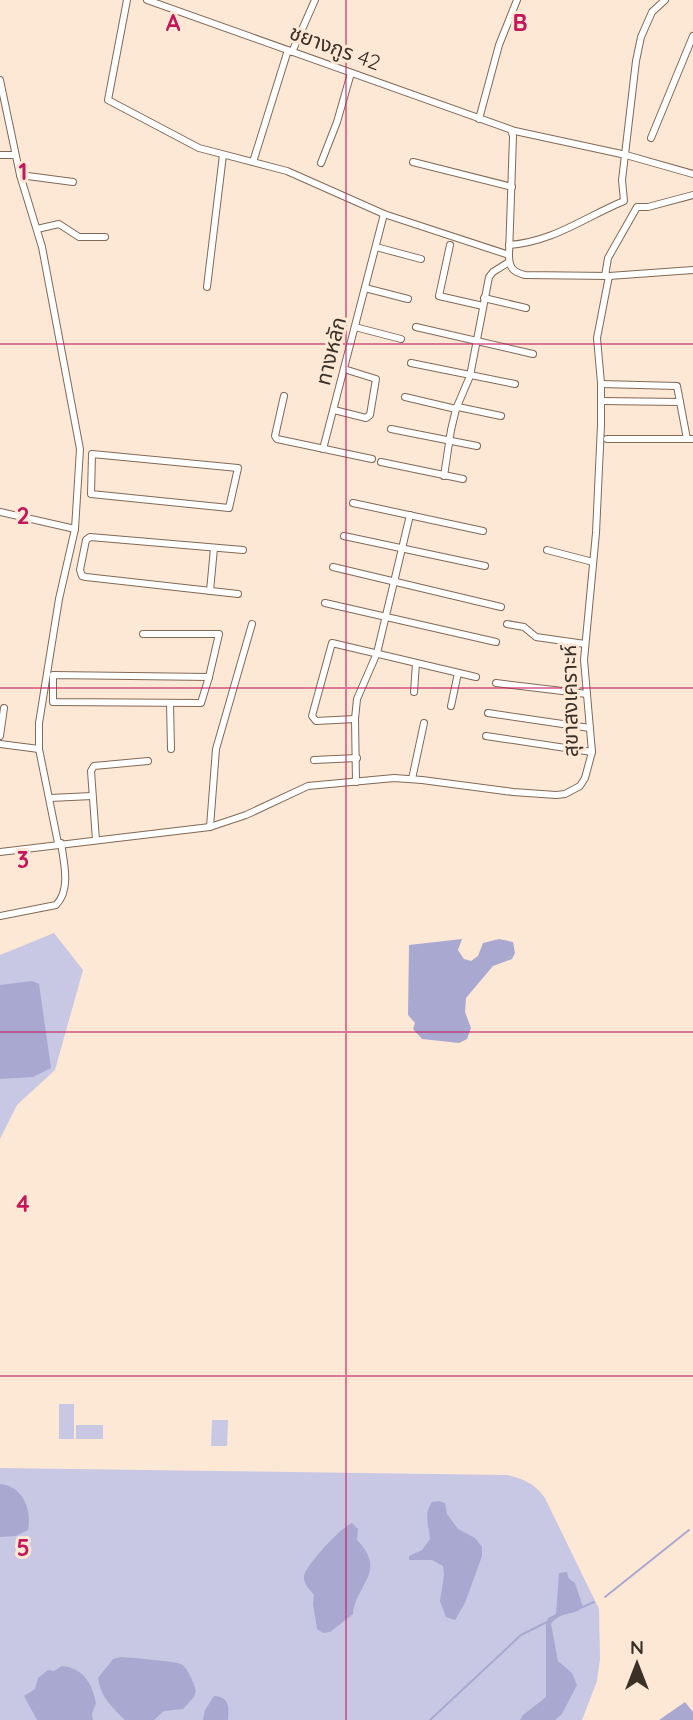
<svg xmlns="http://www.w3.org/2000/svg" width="693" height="1720" font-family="Quicksand,'Noto Sans Thai',sans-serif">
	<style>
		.green { fill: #c8c8e4 }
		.water { fill: #a9a8d0 }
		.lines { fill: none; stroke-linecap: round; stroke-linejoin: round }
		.stream { stroke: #a9a8d0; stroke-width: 2 }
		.street-casing { stroke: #806955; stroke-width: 8 }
		.street { stroke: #fff; stroke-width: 6 }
		.grid { fill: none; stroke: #c2185b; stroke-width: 2; stroke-opacity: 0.55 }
		.labels { text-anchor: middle; stroke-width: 6; stroke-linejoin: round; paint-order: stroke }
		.street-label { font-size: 21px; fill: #3a3027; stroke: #fde8d6 }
		.grid-label { font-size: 23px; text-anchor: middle; font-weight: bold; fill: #c2185b; stroke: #fde8d6; stroke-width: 6; stroke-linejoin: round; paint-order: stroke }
	</style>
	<rect width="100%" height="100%" fill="#fde8d6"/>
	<!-- green -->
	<g class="green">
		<path d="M 54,933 L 83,970 L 55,1070 L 17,1105 L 0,1139 L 0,955 Z"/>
		<rect x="59" y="1404" width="15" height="35"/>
		<path d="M 212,1420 L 228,1420 L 227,1446 L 211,1446 Z"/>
		<rect x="76" y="1425" width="27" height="14"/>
		<path d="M 0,1468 L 507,1475 C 524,1479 535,1484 545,1498 L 599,1609 L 600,1659 L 597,1681 L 582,1720 L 0,1720 Z"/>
	</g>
	<!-- water -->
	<g class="water">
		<path d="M 462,939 L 458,950 L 464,959 L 471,961 L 478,956 L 483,943 L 499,939 L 513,942 L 515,953 L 512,959 L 493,966 L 466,998 L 465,1012 L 471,1028 L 467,1039 L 459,1043 L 422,1039 L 413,1029 L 415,1023 L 408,1015 L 409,945 Z"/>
		<path d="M 32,981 L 39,984 L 51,1068 L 33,1077 L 0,1079 L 0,985 Z"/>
		<path d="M 0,1484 C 23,1486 32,1510 28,1530 L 16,1536 L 0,1537 Z"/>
		<path d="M 439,1501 L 445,1503 L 447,1514 L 458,1529 L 475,1538 L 482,1547 L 482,1556 L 465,1603 L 455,1620 L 446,1617 L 440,1601 L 444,1575 L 443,1566 L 432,1560 L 409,1560 L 409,1556 L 422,1550 L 430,1539 C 429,1524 423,1515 432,1502 Z"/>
		<path d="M 352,1523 L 358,1529 L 357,1540 C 388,1571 355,1586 353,1614 L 330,1632 L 323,1633 L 317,1629 L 313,1604 L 314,1595 C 310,1590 303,1584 304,1576 C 306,1565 341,1527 352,1523 Z"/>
		<path d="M 567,1572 L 569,1579 L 575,1583 L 583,1607 C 575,1616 559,1611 551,1624 L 558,1661 L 572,1673 L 577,1685 L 562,1714 L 555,1720 L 520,1720 L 523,1715 L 546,1697 L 546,1625 L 548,1618 L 556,1614 L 559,1573 Z"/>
		<path d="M 121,1657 C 132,1658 178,1661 183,1665 C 189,1671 193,1682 196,1690 L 194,1697 L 183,1709 L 164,1711 L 154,1720 L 125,1720 C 111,1706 101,1698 98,1678 L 113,1659 Z"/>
		<path d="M 62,1666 C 83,1668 92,1683 96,1703 L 92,1714 L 93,1720 L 37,1720 L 24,1696 L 35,1689 L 38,1678 L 48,1670 L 54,1671 Z"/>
		<path d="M 214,1696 C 230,1697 229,1708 228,1720 L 203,1720 L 205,1710 Z"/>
		<path d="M 685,1702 L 693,1712 L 693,1720 L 659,1720 Z"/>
	</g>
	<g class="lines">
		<!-- stream -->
		<g class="stream">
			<path d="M 605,1597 L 689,1530"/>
			<path d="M 583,1607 L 594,1602"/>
			<path d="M 430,1720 L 521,1635 L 547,1622"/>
		</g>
		<defs>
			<g id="street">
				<path d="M 127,0 L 108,100 L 199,148 L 287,171 L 384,214 L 509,255"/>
				<path d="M 147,0 L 515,131 L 626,155 L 693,174"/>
				<path d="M 292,52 L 315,0"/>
				<path d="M 0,80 L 20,175 L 42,247 L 80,449 L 75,529 L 59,599 L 39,723 L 39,749 L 58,843"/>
				<path d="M 479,119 L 499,45 L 517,0"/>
				<path d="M 511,130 L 513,136 L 509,255 C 509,268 513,272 525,275 L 609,276 L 693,270"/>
				<path d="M 651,138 L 693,36"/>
				<path d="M 0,155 L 15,155"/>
				<path d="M 253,162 L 288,50"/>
				<path d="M 413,162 L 512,187"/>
				<path d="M 321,163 L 337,122 L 351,73"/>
				<path d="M 20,175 L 73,182"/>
				<path d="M 37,229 L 59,224 L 79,237 L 105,237"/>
				<path d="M 450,245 L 439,296 L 483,306"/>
				<path d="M 509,245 C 553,242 585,217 624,201 L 622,180 L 636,61 L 641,37 L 652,12 L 665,0"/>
				<path d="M 376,247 L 421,259"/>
				<path d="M 605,276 L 608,258 L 637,207 L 648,207 L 693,195"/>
				<path d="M 207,287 L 223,155"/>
				<path d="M 365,288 L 408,299"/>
				<path d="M 484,298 L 526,308"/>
				<path d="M 355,327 L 401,339"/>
				<path d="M 416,327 L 533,354"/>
				<path d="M 411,363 L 515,384"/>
				<path d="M 601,384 L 677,386 L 687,439"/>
				<path d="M 284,396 L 275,436 L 277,439 L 372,459"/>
				<path d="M 405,397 L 456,409"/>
				<path d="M 601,401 L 680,402"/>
				<path d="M 458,407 L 501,416"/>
				<path d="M 334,410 L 366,418 L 370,415 L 376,379 L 344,369"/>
				<path d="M 391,429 L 477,446"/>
				<path d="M 607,439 L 693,439"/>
				<path d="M 323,449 L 384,214"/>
				<path d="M 92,454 L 238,468 L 229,508 L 91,494 Z"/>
				<path d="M 381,462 L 463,479"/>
				<path d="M 444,476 L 451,430 L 456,409 L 470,376 L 489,277 L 493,272 L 509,262"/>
				<path d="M 353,503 L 483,531"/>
				<path d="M 0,512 L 75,529"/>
				<path d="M 344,536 L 485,566"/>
				<path d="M 547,550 L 593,562"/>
				<path d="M 333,567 L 501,607"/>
				<path d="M 210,591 L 214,548"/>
				<path d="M 238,594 L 86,577 L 82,576 L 80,570 L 86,540 L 90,537 L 243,550"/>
				<path d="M 325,603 L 496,642"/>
				<path d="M 507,624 L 524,627 L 536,637 L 585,644"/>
				<path d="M 143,634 L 219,634 L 209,677"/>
				<path d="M 53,675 L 209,677 L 201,703 L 53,702 Z"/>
				<path d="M 496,683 L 587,694"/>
				<path d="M 414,692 L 416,663"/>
				<path d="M 170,703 L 171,749"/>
				<path d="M 451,706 L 458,673"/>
				<path d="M 488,713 L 590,728"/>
				<path d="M 355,719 L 316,721 L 312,716 L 332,643 L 476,677"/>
				<path d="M 0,736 L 4,708"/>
				<path d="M 486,736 L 592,752"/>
				<path d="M 0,744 L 39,749"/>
				<path d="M 314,760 L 357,758"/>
				<path d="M 412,779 L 424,723"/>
				<path d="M 356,782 L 355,719 L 357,699 L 377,653 L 410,515"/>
				<path d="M 50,798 L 92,796"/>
				<path d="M 210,827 L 216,749 L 252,624"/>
				<path d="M 96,840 L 91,771 L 94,766 L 148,761"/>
				<path d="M 0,852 L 210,827 L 246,815 L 308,786 L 394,778 L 422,780 L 513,792 L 556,795 L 565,794 L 580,786 L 585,778 L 592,752 L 584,660 L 596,533 L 601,425 L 601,383 L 597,338 L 609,276"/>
				<path d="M 0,916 L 56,905 C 71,890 64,863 61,843"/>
			</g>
		</defs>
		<!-- street casing -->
		<use href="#street" class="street-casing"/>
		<!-- street -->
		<use href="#street" class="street"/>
	</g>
	<!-- grid -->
	<path class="grid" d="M 346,0 L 346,1720M 0,344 L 693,344M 0,688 L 693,688M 0,1032 L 693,1032M 0,1376 L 693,1376"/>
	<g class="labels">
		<!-- street labels -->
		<g class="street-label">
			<text transform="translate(335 48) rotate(20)" y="7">ชยางกูร 42</text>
			<text transform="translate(331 351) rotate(-76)" y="7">ทางหลัก</text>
			<text transform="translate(570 701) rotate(-91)" y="7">สุขาสงเคราะห์</text>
		</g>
	</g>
	<g class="grid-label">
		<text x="173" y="31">A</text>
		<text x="520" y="31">B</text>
		<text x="23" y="180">1</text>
		<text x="23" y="524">2</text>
		<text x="23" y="868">3</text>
		<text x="23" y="1212">4</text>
		<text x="23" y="1556">5</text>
	</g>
	<!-- north arrow -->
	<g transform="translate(637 1664)" stroke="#fde8d6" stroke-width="5" paint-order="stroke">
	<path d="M0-5L12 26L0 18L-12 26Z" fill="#3a3027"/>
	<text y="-10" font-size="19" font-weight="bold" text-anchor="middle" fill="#3a3027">N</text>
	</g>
</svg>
